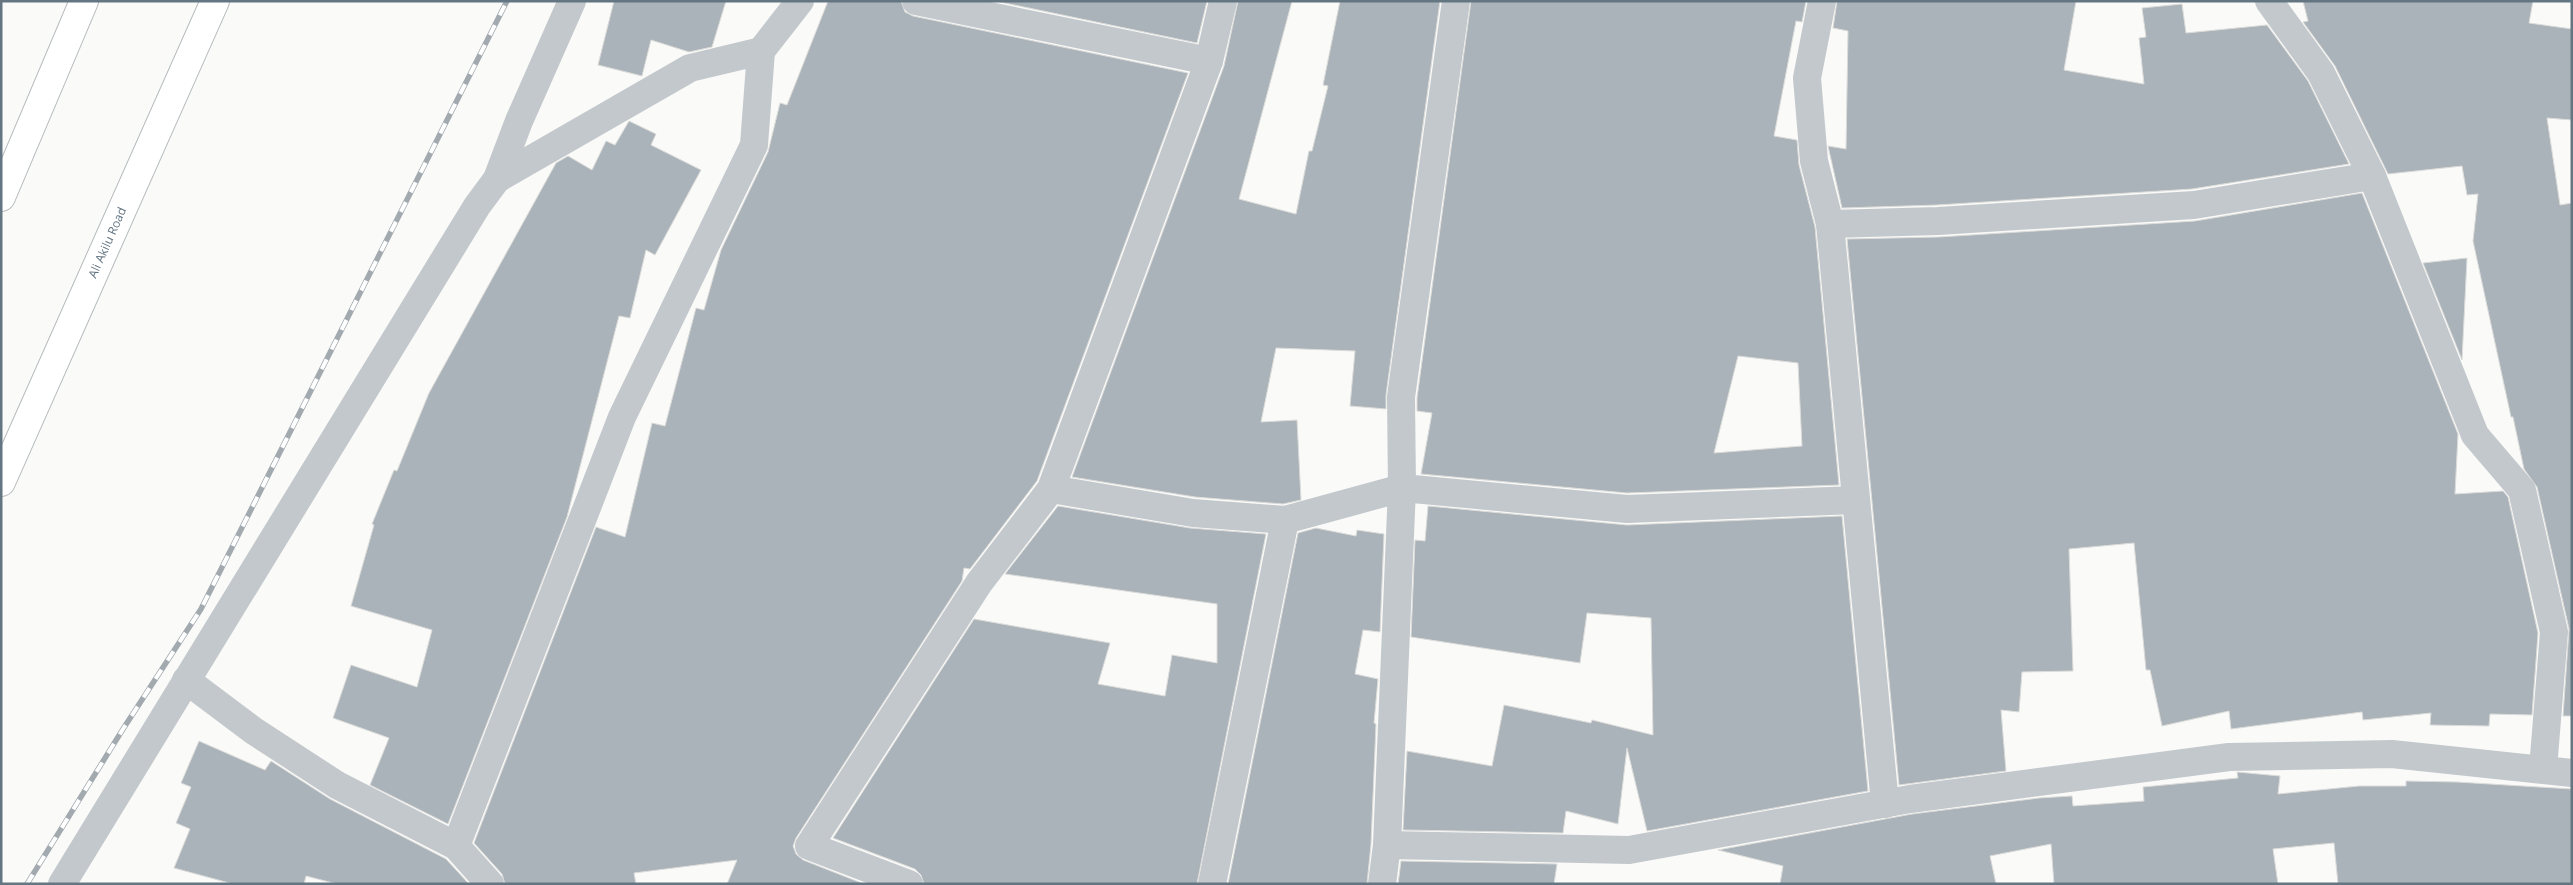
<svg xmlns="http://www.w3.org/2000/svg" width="2573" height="885" font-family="'Open Sans',sans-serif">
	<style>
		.building { fill: #aab3b9; stroke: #dcdcda; fill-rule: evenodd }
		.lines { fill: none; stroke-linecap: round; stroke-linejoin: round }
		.major-casing { stroke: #b5babe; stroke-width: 30 }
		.minor { stroke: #c3c8cc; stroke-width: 28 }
		.major { stroke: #fff; stroke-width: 28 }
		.rail-casing { stroke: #a2aab0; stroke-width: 5.5 }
		.rail { stroke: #fff; stroke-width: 4; stroke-dasharray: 11; stroke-linecap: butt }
		.labels { text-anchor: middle; stroke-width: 5; stroke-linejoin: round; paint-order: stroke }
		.street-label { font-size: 12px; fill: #657683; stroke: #fff }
	</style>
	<rect width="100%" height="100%" fill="#fafaf8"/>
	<!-- building -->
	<g class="building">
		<path d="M 614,1 L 726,1 L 712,47 L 689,52 L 651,40 L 642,76 L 598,65 Z"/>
		<path d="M 828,1 L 901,1 L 905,12 L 913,16 L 1188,73 L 1037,481 L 970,569 L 964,568 L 962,581 L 796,838 L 793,846 L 796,854 L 803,860 L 864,884 L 727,884 L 737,860 L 634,873 L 636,884 L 505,884 L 502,874 L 474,843 L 596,527 L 625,537 L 652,423 L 665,426 L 696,308 L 704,310 L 721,250 L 768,152 L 780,103 L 787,105 Z"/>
		<path d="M 995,1 L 1207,1 L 1197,43 Z"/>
		<path d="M 1238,1 L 1292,1 L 1239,199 L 1296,214 L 1309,151 L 1312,151 L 1328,86 L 1323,85 L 1340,1 L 1440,1 L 1386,395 L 1386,409 L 1350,406 L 1355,351 L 1276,348 L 1261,422 L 1297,420 L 1301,500 L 1283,504 L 1195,497 L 1072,477 L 1224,66 Z"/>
		<path d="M 1471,1 L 1806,1 L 1802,22 L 1796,21 L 1774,136 L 1797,140 L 1799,165 L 1815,227 L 1839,485 L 1627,493 L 1421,474 L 1432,413 L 1417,411 L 1417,398 ZM 1738,356 L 1798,363 L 1802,446 L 1714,453 Z"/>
		<path d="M 1837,1 L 2076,1 L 2064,70 L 2144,84 L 2139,38 L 2146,37 L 2142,8 L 2182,4 L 2186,33 L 2267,25 L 2308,81 L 2349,164 L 2192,189 L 1937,205 L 1842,208 L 1828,146 L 1846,149 L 1848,31 L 1833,28 Z"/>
		<path d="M 2303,1 L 2533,1 L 2529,23 L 2572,29 L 2572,120 L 2547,118 L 2560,205 L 2572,203 L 2572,716 L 2563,716 L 2569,629 L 2537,487 L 2524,469 L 2513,417 L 2511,417 L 2473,241 L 2478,194 L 2467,195 L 2462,166 L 2388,174 L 2335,66 L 2303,22 L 2308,21 Z"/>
		<path d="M 629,121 L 656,134 L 651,145 L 701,170 L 655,255 L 646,250 L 630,318 L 619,316 L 567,517 L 448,824 L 370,785 L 389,738 L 333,718 L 351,665 L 417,687 L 432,630 L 351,606 L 374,525 L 372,524 L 394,470 L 397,471 L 429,393 L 556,163 L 568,156 L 592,170 L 606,141 L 615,145 Z"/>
		<path d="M 2362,193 L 2458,434 L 2455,494 L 2503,491 L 2508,497 L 2538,633 L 2532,715 L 2490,714 L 2489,726 L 2430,725 L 2431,713 L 2363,720 L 2362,712 L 2231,729 L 2229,711 L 2162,726 L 2150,670 L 2146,670 L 2134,543 L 2069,549 L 2073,671 L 2022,672 L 2019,712 L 2001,710 L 2006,771 L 1899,785 L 1847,239 L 1939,237 L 2195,221 Z"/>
		<path d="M 2467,258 L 2462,360 L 2423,263 Z"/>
		<path d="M 1058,506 L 1190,528 L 1266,534 L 1197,884 L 924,884 L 921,875 L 915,869 L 833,838 L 974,619 L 1110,643 L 1098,684 L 1165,696 L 1172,655 L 1217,663 L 1217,604 L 1005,574 Z"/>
		<path d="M 1428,506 L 1627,525 L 1842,516 L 1868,791 L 1647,831 L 1627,748 L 1618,824 L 1566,811 L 1563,833 L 1403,830 L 1407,751 L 1492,766 L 1504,705 L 1591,723 L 1592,720 L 1653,735 L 1651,618 L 1587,613 L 1580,663 L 1411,637 L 1415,540 L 1425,541 Z"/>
		<path d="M 1316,528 L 1356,536 L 1357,530 L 1384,534 L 1380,632 L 1363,630 L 1355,674 L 1378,679 L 1374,723 L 1376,724 L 1371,844 L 1367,884 L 1228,884 L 1298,533 Z"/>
		<path d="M 199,741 L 265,770 L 271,761 L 330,799 L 446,859 L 469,884 L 337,884 L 306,876 L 304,884 L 233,884 L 174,868 L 190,829 L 176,823 L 191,787 L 181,783 Z"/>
		<path d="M 2237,772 L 2280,776 L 2278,794 L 2359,786 L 2406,786 L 2406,781 L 2457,782 L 2572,789 L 2572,884 L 2338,884 L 2334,843 L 2273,849 L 2278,884 L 2054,884 L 2051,844 L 1990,856 L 1996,884 L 1780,884 L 1783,866 L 1718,850 L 1912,814 L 2039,798 L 2072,796 L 2073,806 L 2144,801 L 2143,787 L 2238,778 Z"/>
		<path d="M 1401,861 L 1557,864 L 1554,884 L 1398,884 Z"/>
	</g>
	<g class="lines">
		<defs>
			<g id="major">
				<path d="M 1,197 L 84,1"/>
				<path id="s1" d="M 1,482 L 215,1"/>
			</g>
		</defs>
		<!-- major casing -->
		<use href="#major" class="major-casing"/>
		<!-- minor -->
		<g class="minor">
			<path d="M 916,1 L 1209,61"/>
			<path d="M 1822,1 L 1807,78 L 1814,161 L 1830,224 L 1885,804"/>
			<path d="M 2269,1 L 2321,73 L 2372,176 L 2475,435 L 2522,490 L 2554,632 L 2543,769"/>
			<path d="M 497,179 L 519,121 L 572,1"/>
			<path d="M 1830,224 L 1938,221 L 2194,205 L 2372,176"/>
			<path d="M 1051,489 L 1193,513 L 1285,520 L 1402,488 L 1627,509 L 1856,500"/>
			<path d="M 186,680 L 254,731 L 337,785 L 456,846 L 490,884"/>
			<path d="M 1387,845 L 1629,850 L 1910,799 L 2229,757 L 2392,754 L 2572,773"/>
			<path d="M 456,846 L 622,417 L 754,145 L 761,51"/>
			<path d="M 62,884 L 477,206 L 497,179 L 690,68 L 761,51 L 800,1"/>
			<path d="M 909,884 L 809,846 L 979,583 L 1051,489 L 1209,61 L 1223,1"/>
			<path d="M 1212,884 L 1285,520"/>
			<path d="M 1382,884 L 1387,845 L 1402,488 L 1401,397 L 1456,1"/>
		</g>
		<!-- major -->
		<use href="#major" class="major"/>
		<defs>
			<path id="rail" d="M 27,884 L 123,729 L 201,609 L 507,1"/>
		</defs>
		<!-- rail casing -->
		<use href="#rail" class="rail-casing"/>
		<!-- rail -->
		<use href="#rail" class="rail"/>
	</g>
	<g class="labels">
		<!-- street labels -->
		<g class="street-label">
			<text dy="4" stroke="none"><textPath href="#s1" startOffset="262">Ali Akilu Road</textPath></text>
		</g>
	</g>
	<!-- border -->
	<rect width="2573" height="885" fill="none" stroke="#657683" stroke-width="5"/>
</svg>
